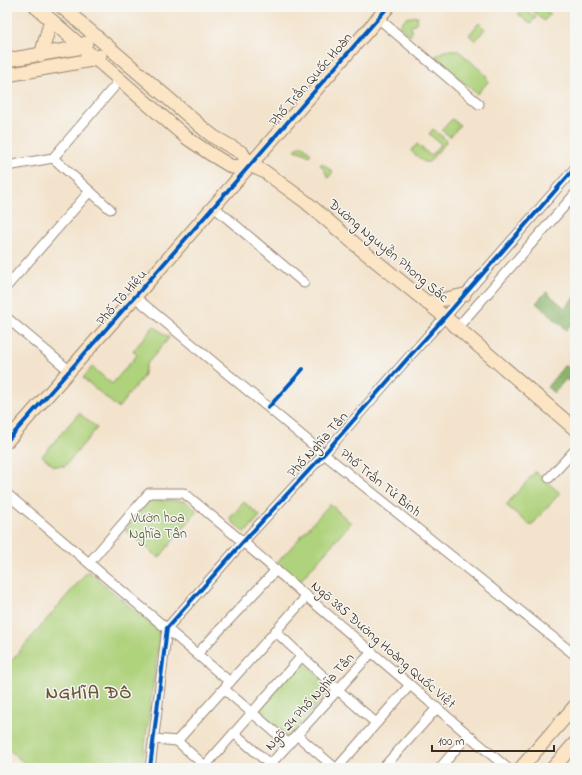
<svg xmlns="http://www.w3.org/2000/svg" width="582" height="775" font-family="'Indie Flower',sans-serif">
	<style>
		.green { fill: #afd27b; stroke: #757e4c }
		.forest { fill: #8bb46b; stroke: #636f44 }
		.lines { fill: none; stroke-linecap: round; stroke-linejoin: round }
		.street-casing { stroke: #978675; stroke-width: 11 }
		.secondary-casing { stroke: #978675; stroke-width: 15 }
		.street { stroke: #fff; stroke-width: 9 }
		.secondary { stroke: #fce5c4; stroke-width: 13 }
		.cycleway-casing { stroke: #f6f6f2; stroke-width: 6 }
		.cycleway { stroke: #0057b8; stroke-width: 4 }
		.labels { text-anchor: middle; stroke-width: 3; stroke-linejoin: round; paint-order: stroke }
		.street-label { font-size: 14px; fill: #3b2a1e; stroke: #f6f6f2 }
		.park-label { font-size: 14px; fill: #585435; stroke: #f6f6f2 }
		.district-label { font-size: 18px; font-weight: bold; letter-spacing: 1px; fill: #6e543c; stroke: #f6f6f2 }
	</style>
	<rect width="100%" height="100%" fill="#f6f6f2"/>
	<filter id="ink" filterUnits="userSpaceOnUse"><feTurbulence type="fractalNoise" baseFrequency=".025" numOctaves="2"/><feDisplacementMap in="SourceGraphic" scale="8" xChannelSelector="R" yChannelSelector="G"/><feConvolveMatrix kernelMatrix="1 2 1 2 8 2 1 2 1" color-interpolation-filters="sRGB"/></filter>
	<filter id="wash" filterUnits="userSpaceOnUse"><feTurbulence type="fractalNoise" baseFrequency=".012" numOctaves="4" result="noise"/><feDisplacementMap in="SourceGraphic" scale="16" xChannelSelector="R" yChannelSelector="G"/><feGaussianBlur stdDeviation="0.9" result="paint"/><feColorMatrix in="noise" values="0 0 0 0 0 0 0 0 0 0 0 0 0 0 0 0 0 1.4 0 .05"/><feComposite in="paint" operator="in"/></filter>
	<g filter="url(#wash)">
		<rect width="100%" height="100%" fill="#f3e3cc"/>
		<!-- green -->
		<g class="green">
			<path d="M 536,7 L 541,7 L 550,14 L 544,21 L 533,11 Z"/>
			<path d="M 524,8 L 536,18 L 530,24 L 518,14 Z"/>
			<path d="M 418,16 L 416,23 L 411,26 L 412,31 L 410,36 L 399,26 L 406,18 Z"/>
			<path d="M 479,23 L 485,29 L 475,41 L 469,35 Z"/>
			<path d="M 450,50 L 456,50 L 459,51 L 486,75 L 488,82 L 477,94 L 434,57 L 442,52 Z"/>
			<path d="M 452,119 L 460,125 L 450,137 L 442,130 Z"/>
			<path d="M 433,129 L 445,139 L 446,142 L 429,162 L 424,162 L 411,151 L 417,144 L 431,156 L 441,144 L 429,134 Z"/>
			<path d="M 301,144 L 311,153 L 309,156 L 304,153 L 295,150 Z"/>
			<path d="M 322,163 L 333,172 L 328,178 L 324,169 L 320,165 Z"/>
			<path d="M 154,326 L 169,338 L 146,365 L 143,377 L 118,408 L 83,378 L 92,367 L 112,384 L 137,355 L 133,351 Z"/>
			<path d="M 79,413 L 97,428 L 65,466 L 54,466 L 42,456 Z"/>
			<path d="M 535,472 L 560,493 L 531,526 L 506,505 Z"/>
			<path d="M 151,499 L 185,501 L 197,511 L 159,558 L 125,530 Z"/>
			<path d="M 244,502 L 260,516 L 245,533 L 229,519 Z"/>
			<path d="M 330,504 L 351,523 L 299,582 L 277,563 Z"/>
			<path d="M 88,571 L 160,632 L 142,768 L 30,768 L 7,748 L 7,666 Z"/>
			<path d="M 302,661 L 332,688 L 288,738 L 258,711 Z"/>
		</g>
		<!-- forest -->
		<g class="forest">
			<path d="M 546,292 L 565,308 L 575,296 L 575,321 L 567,330 L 536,303 Z"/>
			<path d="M 565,365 L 575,373 L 575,387 L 566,379 L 554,393 L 547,387 Z"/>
		</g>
	</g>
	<g filter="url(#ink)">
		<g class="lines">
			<defs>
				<g id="street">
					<path d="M 378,18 L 479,104"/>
					<path d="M 53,158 L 110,209"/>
					<path d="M 7,166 L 53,158 L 120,80"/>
					<path d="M 214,207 L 304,283"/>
					<path d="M 7,286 L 90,191"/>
					<path d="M 135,297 L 324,454 L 575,655"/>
					<path d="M 7,318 L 70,371"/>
					<path d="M 457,328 L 575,194"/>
					<path d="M 549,478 L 575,450"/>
					<path d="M 7,494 L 230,682"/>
					<path d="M 89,563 L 149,493 L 184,493 L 243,542 L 507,768"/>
					<path d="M 275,631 L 338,690 L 376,723"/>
					<path d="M 197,654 L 276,570"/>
					<path d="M 224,689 L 289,744"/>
					<path d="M 234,733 L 274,768"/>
					<path d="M 297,735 L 335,768"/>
					<path d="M 154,739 L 177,741 L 205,766 L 302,656"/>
					<path d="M 177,741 L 307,596"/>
					<path d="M 150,768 L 167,628 L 243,542 L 324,454 L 408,358 L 445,317 L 575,168"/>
					<path d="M 267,768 L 372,652"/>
					<path d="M 337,768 L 410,685"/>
					<path d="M 383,768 L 437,708"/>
					<path d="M 440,768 L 468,735"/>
				</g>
				<g id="secondary">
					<path d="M 36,7 L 187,138 L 209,153 L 232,167 L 250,165 L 265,172 L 306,202 L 362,250 L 445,317 L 575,429"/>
					<path d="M 62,7 L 205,130 L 214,137 L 242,153 L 250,165"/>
					<path d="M 41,55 L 51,20"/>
					<path d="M 7,60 L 83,47 L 86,43"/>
					<path d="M 7,75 L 97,59 L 100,56"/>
					<path d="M 427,303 L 464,295"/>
					<path d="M 7,441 L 147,283 L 388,7"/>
					<path d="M 521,768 L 575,706"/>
					<path d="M 553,768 L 575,743"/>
				</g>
			</defs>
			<!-- street casing -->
			<use href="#street" class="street-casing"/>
			<!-- secondary casing -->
			<use href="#secondary" class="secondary-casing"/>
			<!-- street -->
			<use href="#street" class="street"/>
			<!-- secondary -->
			<use href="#secondary" class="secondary"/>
			<defs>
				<g id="cycleway">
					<path d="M 268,408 L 303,369"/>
					<path d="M 7,441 L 147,283 L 388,7"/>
					<path d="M 150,768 L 167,628 L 243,542 L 324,454 L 408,358 L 445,317 L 575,168"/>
				</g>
			</defs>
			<!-- cycleway casing -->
			<use href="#cycleway" class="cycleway-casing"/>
			<!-- cycleway -->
			<use href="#cycleway" class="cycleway"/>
		</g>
	</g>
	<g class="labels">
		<!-- street labels -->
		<g class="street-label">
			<text transform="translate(310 79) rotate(-49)" y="5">Phố Trần Quốc Hoàn</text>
			<text transform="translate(389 250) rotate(40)" y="5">Đường Nguyễn Phong Sắc</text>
			<text transform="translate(121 297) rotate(-49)" y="5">Phố Tô Hiệu</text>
			<text transform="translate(317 444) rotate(-48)" y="5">Phố Nghĩa Tân</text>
			<text transform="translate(381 482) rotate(39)" y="5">Phố Trần Tử Bình</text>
			<text transform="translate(384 644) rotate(41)" y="5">Ngõ 385 Đường Hoàng Quốc Việt</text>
			<text transform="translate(309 701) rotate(-48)" y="5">Ngõ 24 Phố Nghĩa Tân</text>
		</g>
		<!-- park labels -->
		<g class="park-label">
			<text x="158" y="522">Vườn hoa<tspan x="158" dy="16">Nghĩa Tân</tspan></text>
		</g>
		<!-- district labels -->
		<g class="district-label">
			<text x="89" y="698">NGHĨA ĐÔ</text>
		</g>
	</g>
	<!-- margin -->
	<rect width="582" height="775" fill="none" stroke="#f6f6f2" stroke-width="24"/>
	<!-- scale -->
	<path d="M432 745v6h122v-6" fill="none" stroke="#3b2a1e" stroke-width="2"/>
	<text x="438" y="745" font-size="12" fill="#3b2a1e" stroke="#f6f6f2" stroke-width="3" paint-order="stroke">100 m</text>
</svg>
